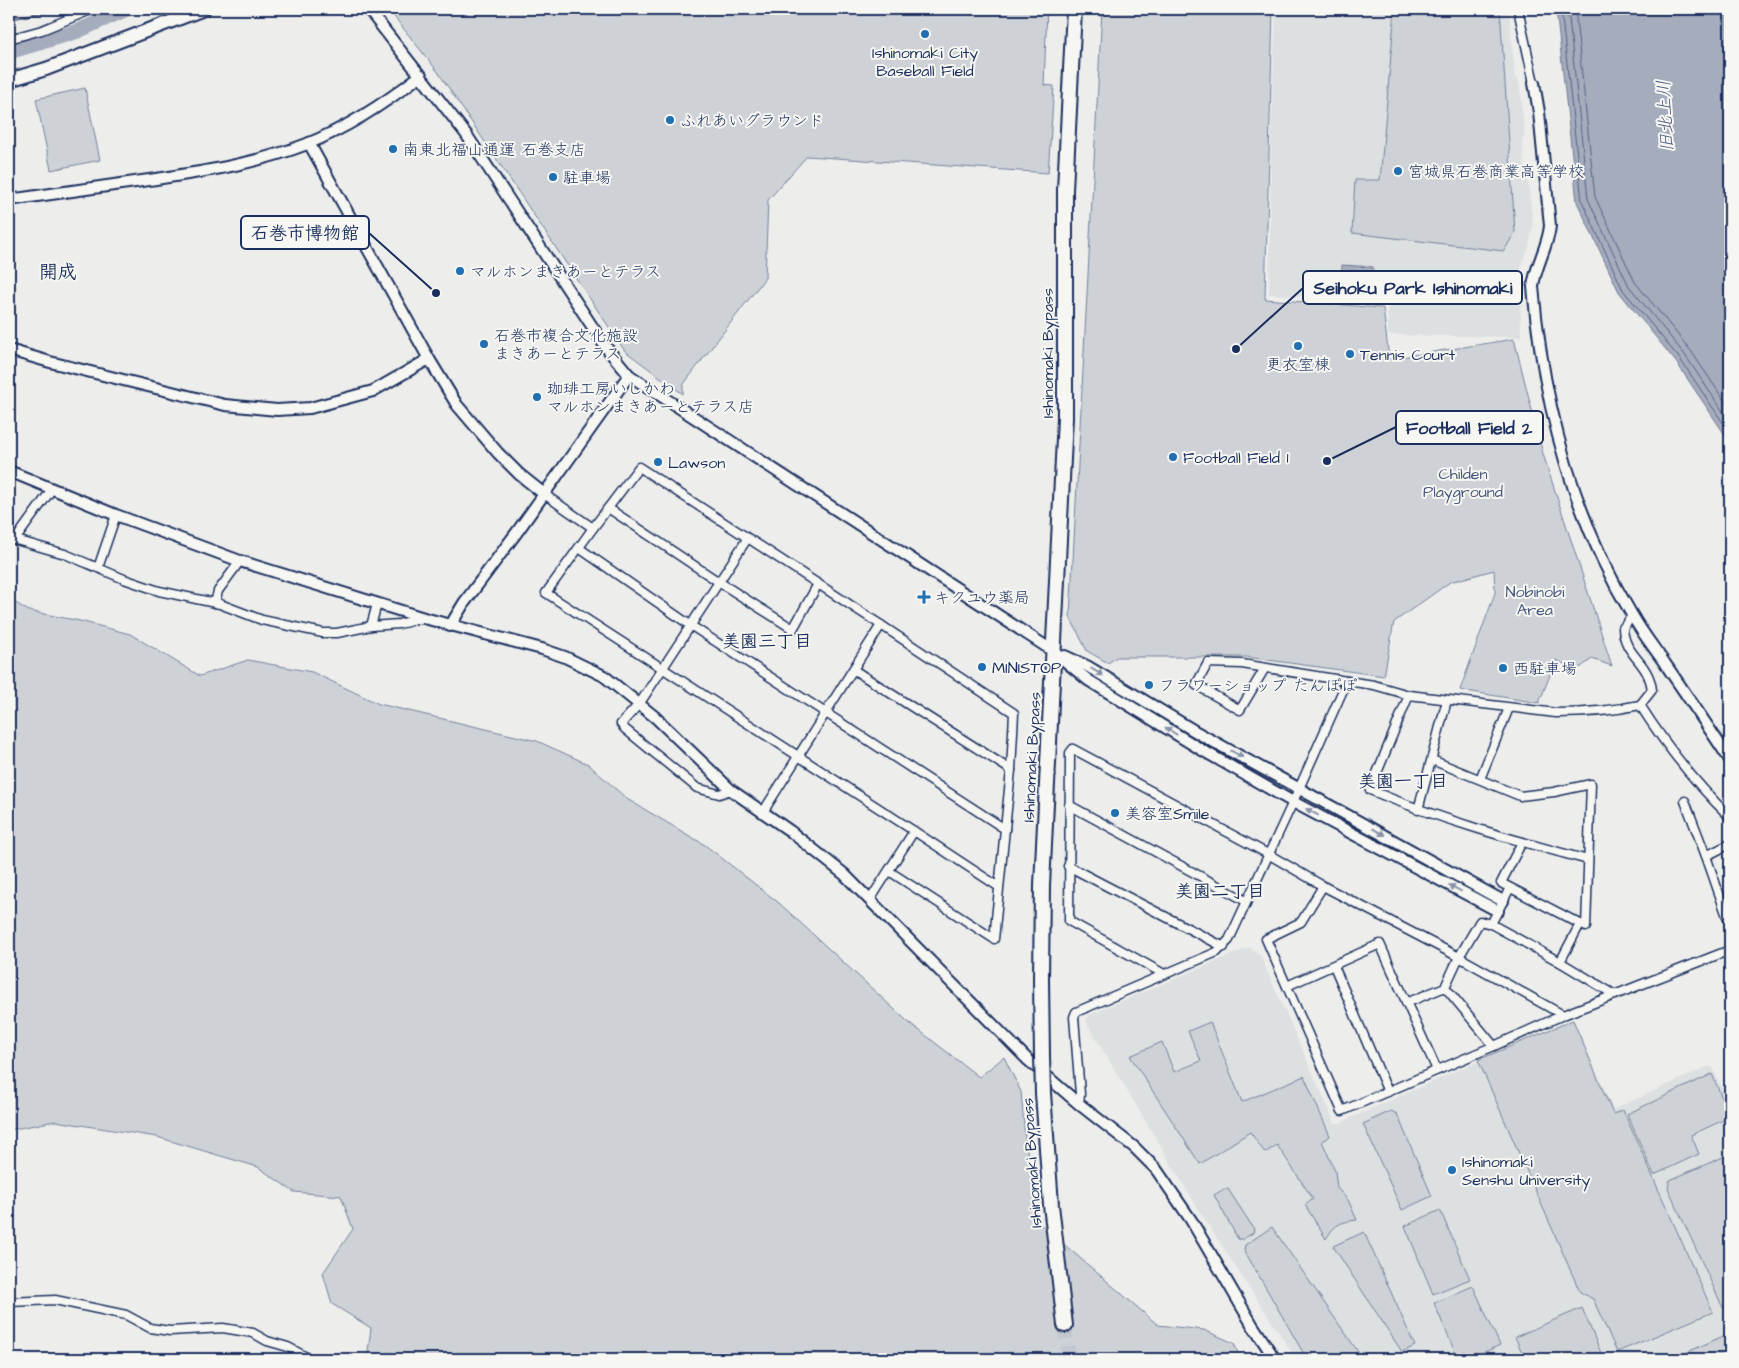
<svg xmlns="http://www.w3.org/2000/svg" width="1739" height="1368" font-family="'Architects Daughter','Klee One',sans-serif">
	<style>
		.built { fill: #dde0e1 }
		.green { fill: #ced2d7; stroke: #74809a }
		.water { fill: #a5acbc; stroke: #6e7a96 }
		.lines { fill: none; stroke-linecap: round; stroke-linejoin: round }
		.shore { stroke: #526184; stroke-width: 1 }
		.stream { stroke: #6e7a96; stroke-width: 2.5 }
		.river { stroke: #a5acbc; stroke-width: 15 }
		.trunk-tunnel { stroke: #c3c8d0; stroke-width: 14; stroke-dasharray: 14 7; stroke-linecap: butt }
		.minor-casing { stroke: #1b2f5e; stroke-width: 11 }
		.tertiary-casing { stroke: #1b2f5e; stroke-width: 14 }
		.primary-casing { stroke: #1b2f5e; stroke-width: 16 }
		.trunk-casing { stroke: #1b2f5e; stroke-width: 18 }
		.minor { stroke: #f6f6f2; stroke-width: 8 }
		.tertiary { stroke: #f6f6f2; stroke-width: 10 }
		.primary { stroke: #f6f6f2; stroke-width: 12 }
		.trunk { stroke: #f6f6f2; stroke-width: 14 }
		.trunk-bridge-casing { stroke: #1b2f5e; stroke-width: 18; stroke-linecap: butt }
		.trunk-bridge { stroke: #f6f6f2; stroke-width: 14 }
		.oneway { fill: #8892a8 }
		.poi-dot { fill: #1f6fb2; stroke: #f6f6f2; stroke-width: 2 }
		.labels { text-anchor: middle; stroke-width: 4; stroke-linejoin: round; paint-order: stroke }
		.poi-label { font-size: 16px; fill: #1b2f5e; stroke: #f6f6f2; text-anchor: start }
		.street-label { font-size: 16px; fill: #1b2f5e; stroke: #f6f6f2 }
		.park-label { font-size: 16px; fill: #48587c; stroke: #f6f6f2 }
		.water-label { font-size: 18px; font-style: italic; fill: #44547a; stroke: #f6f6f2 }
		.neighbourhood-label { font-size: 18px; font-weight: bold; fill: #1b2f5e; stroke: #f6f6f2 }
		.quarter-label { font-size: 19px; font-weight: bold; fill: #1b2f5e; stroke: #f6f6f2 }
		.leader { fill: none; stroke: #1b2f5e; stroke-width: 2 }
		.callout-dot { fill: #1b2f5e; stroke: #f6f6f2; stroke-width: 2 }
		.callout { fill: #f6f6f2; stroke: #1b2f5e; stroke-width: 2 }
		.callout-label { font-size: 18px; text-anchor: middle; font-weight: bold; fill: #1b2f5e }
	</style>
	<rect width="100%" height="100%" fill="#edeeec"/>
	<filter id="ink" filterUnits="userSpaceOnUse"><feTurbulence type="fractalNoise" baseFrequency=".02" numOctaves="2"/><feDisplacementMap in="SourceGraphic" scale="10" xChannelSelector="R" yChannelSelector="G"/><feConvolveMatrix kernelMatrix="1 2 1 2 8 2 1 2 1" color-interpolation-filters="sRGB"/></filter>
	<g filter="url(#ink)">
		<!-- built -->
		<g class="built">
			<path d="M 1276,9 L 1509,9 L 1515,78 L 1519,80 L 1525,134 L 1522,140 L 1525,169 L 1527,174 L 1533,224 L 1529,248 L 1522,262 L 1520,278 L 1521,337 L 1388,335 L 1387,302 L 1269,294 L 1271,134 Z"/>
			<path d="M 1250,947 L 1260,955 L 1335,1123 L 1339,1123 L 1573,1019 L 1613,1109 L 1709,1066 L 1713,1068 L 1730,1106 L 1730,1359 L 1296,1359 L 1203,1217 L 1086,1022 L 1089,1015 Z"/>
		</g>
		<!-- green -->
		<g class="green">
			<path d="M 388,9 L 1047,9 L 1044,85 L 1054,86 L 1048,173 L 807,156 L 768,200 L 765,278 L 683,385 L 683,394 L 625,351 L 438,72 Z"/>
			<path d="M 1102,9 L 1273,9 L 1265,299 L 1383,308 L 1389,359 L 1514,339 L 1543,454 L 1612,666 L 1592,659 L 1577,670 L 1556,660 L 1539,703 L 1460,690 L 1495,593 L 1494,570 L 1450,582 L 1394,622 L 1384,676 L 1246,657 L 1117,657 L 1108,663 L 1087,651 L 1070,617 Z"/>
			<path d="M 1395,9 L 1500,9 L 1515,232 L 1504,251 L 1352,233 L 1355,180 L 1380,180 Z"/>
			<path d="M 85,88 L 100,160 L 51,170 L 36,99 Z"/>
			<path d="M 9,599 L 29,611 L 80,621 L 130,634 L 200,676 L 248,660 L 312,672 L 379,704 L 537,741 L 588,764 L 627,799 L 705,845 L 779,903 L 906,1020 L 979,1077 L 1004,1057 L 1021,1092 L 1025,1137 L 1038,1222 L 1158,1325 L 1204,1330 L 1234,1343 L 1240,1359 L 367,1359 L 371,1328 L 332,1304 L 323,1273 L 353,1229 L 341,1196 L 294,1192 L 258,1167 L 157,1137 L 55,1121 L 9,1130 Z"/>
			<path d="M 1573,1020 L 1613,1114 L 1623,1110 L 1713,1312 L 1617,1352 L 1593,1299 L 1580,1292 L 1478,1060 Z"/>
			<path d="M 1210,1022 L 1242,1102 L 1304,1076 L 1330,1136 L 1322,1141 L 1335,1171 L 1337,1188 L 1348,1200 L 1357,1220 C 1340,1222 1335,1224 1326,1239 L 1305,1205 L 1313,1199 L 1277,1145 L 1265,1153 L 1250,1132 L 1200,1164 L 1130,1056 L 1162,1042 L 1174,1072 L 1201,1061 L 1188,1031 Z"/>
			<path d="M 1712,1074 L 1730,1117 L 1691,1135 L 1699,1154 L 1654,1175 L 1627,1114 Z"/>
			<path d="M 1391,1111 L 1397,1114 L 1432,1196 L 1402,1210 L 1363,1124 Z"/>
			<path d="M 1730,1154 L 1730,1305 L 1723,1308 L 1668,1188 L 1670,1180 Z"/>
			<path d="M 1224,1189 L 1228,1189 L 1254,1229 L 1253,1233 L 1243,1239 L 1238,1239 L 1214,1195 Z"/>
			<path d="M 1440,1210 L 1470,1279 L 1433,1294 L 1405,1226 Z"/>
			<path d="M 1272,1227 L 1363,1359 L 1310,1359 L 1304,1354 L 1244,1250 L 1245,1245 Z"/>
			<path d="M 1364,1232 L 1415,1346 L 1402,1352 L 1333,1246 Z"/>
			<path d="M 1473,1286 L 1500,1345 L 1469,1359 L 1452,1359 L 1450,1355 L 1455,1352 L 1434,1303 Z"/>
			<path d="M 1582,1308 L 1601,1353 L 1587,1359 L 1525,1359 L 1515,1337 Z"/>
			<path d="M 1730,1333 L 1730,1359 L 1672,1359 Z"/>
		</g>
		<!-- water -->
		<g class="water">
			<path d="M 1556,9 L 1730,9 L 1730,442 L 1676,362 L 1619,292 L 1577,202 Z"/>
			<path d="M 1342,265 L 1373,267 L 1372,287 L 1341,285 Z"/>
		</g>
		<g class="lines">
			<!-- shore -->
			<g class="shore">
				<path d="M 1561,9 L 1582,201 L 1623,290 L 1680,359 L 1730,433"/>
				<path d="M 1568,9 L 1588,199 L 1629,286 L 1685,355 L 1730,422"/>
				<path d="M 1575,9 L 1595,197 L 1635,282 L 1691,351 L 1730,409"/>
				<path d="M 1349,271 L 1366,272 L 1367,280 L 1365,282 L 1348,280 L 1347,273 Z"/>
			</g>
			<!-- stream -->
			<path class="stream" d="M 15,18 L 59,9"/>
			<!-- river -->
			<path class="river" d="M 9,52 L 78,31 L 127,9"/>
			<!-- trunk-tunnel -->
			<path class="trunk-tunnel" d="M 1065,1325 L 1069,1359"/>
			<defs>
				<g id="minor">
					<path d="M 1518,9 L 1534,83"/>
					<path d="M 9,39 L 42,30 L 93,9"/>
					<path d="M 544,494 L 593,528"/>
					<path d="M 608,508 L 719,582 L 793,629 L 818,584"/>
					<path d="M 9,538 L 65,554 L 124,579 L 159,591 L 220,604 L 262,620 L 323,633 L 337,633 L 371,626 L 399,624 L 424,618"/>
					<path d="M 15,540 L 52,489"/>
					<path d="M 579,548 L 690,625 L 1005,829 L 994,939 L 889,871"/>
					<path d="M 98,568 L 116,515"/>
					<path d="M 215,603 L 218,591 L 240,561"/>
					<path d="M 1632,616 L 1623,628 C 1624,656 1649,661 1652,690 L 1640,705 C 1666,746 1695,783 1730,817"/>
					<path d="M 881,625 L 1014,713 L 1011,770"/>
					<path d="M 371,626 L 377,604"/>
					<path d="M 1265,668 L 1240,710 L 1196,685 L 1208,663 L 1242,664 L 1347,681"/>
					<path d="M 854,670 L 1011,770 L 1005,829"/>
					<path d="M 1409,695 L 1370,790 C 1441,820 1514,840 1588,860"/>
					<path d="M 1432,760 L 1520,796 L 1554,792 L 1591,784 L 1586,927 L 1501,883 L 1522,842"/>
					<path d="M 1480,779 L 1509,708"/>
					<path d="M 731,790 L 719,794 L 697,788 L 625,729 L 621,724 L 640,703 L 747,539"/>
					<path d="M 1685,801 L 1706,856 L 1730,925"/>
					<path d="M 1069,805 L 1246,901"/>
					<path d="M 1418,810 L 1447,700"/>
					<path d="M 763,812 L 881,625 L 639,467 L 593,528 L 546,593 L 914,831 L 870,900"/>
					<path d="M 914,831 L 999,887"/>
					<path d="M 1706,856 L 1730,844"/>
					<path d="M 1068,866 L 1224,947"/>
					<path d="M 1323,886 L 1301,922 L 1266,939 L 1342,1111 L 1494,1046 L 1563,1015 L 1730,950"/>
					<path d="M 1491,924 L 1510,888"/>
					<path d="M 1560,962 L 1580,924"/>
					<path d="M 1334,966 L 1388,1092"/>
					<path d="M 1164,974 L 1069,921 L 1070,753 L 1073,749 L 1268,854 L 1323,886 L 1459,957 L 1563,1015"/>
					<path d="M 1287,986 L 1380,944 L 1437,1070"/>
					<path d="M 1406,1003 L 1445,987"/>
					<path d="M 1494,1046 L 1445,987 L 1459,957 L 1480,921 L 1491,924 L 1560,962 L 1615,995"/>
					<path d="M 1079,1104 L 1080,1094 L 1074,1017 L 1076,1012 L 1217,952 L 1229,940 L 1293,802 L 1347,681 L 1374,685 L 1409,695 L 1556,713 C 1584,713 1612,711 1640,705"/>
					<path d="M 9,1302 L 55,1300 L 126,1315 L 150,1328 L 170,1331 L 223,1328 L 253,1333 L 267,1341 L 288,1347 L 310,1359"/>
				</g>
				<g id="tertiary">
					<path d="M 368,9 L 466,134 L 605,346 L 629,375 L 1053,651 L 1088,680 L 1202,750 L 1293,802 L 1498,911"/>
					<path d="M 1534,83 L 1539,112 L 1550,226 C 1548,247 1535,266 1533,287 C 1543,402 1572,515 1632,615 C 1642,633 1655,649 1666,665 C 1688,697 1709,728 1730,760"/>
					<path d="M 309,143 L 429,359 L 457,405 L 498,453 L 519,474 L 544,494"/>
					<path d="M 9,200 C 58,193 107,186 156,179 C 208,171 258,163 307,144 C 347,128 388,101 421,75"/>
					<path d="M 9,350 L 50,362 L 225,405 L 277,410 L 310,408 L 373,391 L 429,359"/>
					<path d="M 9,471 L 116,515 L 240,561 L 424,618 L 542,649 L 565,657 L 604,676 L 655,717 L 731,790 L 790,831 L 844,874 L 1028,1060 L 1079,1104 L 1134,1147 L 1156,1169 L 1191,1220 L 1253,1326 L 1275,1359"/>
					<path d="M 450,626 L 464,603 L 517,532 L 629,375"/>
					<path d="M 1065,656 L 1087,666 L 1198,733 L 1503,901"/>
				</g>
				<path id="primary" d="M 9,80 L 46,69 L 204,9"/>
				<g id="trunk">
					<path d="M 1042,1056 L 1041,979 L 1042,885 L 1065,418 L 1065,190 L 1074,9"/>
					<path d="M 1043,1093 L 1051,1205 L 1065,1325"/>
				</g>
			</defs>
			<!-- minor casing -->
			<use href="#minor" class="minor-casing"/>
			<!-- tertiary casing -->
			<use href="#tertiary" class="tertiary-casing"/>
			<!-- primary casing -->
			<use href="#primary" class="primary-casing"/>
			<!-- trunk casing -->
			<use href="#trunk" class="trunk-casing"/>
			<!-- minor -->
			<use href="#minor" class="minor"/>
			<!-- tertiary -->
			<use href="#tertiary" class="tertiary"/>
			<!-- primary -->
			<use href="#primary" class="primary"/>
			<!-- trunk -->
			<use href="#trunk" class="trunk"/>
			<defs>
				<path id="trunk-bridge" d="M 1042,1056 L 1043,1093"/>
			</defs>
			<!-- trunk-bridge casing -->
			<use href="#trunk-bridge" class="trunk-bridge-casing"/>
			<!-- trunk-bridge -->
			<use href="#trunk-bridge" class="trunk-bridge"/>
		</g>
		<!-- one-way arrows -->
		<defs><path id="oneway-solid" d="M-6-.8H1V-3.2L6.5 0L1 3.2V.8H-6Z" transform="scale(1.25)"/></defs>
		<g class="oneway">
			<use href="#oneway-solid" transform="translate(1097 672) rotate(31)"/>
			<use href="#oneway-solid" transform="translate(1171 731) rotate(-148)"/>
			<use href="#oneway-solid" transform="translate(1237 754) rotate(29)"/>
			<use href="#oneway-solid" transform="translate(1312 812) rotate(-152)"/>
			<use href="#oneway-solid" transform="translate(1379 832) rotate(29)"/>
			<use href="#oneway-solid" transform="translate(1455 888) rotate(-152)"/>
		</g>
	</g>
	<!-- markers -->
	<g class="poi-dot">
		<circle cx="925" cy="34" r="5"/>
		<circle cx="670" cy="120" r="5"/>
		<circle cx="393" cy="149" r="5"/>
		<circle cx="1398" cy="171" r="5"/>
		<circle cx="553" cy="177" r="5"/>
		<circle cx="460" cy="271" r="5"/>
		<circle cx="484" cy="344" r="5"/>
		<circle cx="1298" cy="346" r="5"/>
		<circle cx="1350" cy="354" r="5"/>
		<circle cx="537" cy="397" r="5"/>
		<circle cx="1173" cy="457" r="5"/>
		<circle cx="658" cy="462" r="5"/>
		<path d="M921.5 589.5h5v5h5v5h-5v5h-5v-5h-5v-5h5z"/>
		<circle cx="982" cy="667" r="5"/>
		<circle cx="1503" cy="668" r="5"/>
		<circle cx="1149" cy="685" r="5"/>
		<circle cx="1115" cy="813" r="5"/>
		<circle cx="1452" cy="1170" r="5"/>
	</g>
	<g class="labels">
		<!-- poi labels -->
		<g class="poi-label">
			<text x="925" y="58" text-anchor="middle">Ishinomaki City<tspan x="925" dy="18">Baseball Field</tspan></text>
			<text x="680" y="126">ふれあいグラウンド</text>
			<text x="403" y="155">南東北福山通運 石巻支店</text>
			<text x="1408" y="177">宮城県石巻商業高等学校</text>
			<text x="563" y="183">駐車場</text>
			<text x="470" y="277">マルホンまきあーとテラス</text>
			<text x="494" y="341">石巻市複合文化施設<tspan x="494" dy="18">まきあーとテラス</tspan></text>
			<text x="1360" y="360">Tennis Court</text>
			<text x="1298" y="370" text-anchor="middle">更衣室棟</text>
			<text x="547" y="394">珈琲工房いしかわ<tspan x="547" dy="18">マルホンまきあーとテラス店</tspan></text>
			<text x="1183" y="463">Football Field 1</text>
			<text x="668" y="468">Lawson</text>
			<text x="934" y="603">キクユウ薬局</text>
			<text x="992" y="673">MINISTOP</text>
			<text x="1513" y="674">西駐車場</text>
			<text x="1159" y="691">フラワーショップ たんぽぽ</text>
			<text x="1125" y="819">美容室Smile</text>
			<text x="1462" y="1167">Ishinomaki<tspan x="1462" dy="18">Senshu University</tspan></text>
		</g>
		<!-- street labels -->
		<g class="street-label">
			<text transform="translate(1047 353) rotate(-90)" y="6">Ishinomaki Bypass</text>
			<text transform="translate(1031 757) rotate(-87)" y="6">Ishinomaki Bypass</text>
			<text transform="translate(1031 1163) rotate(-94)" y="6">Ishinomaki Bypass</text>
		</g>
		<!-- park labels -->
		<g class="park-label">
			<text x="1463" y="479">Childen<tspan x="1463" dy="18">Playground</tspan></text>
			<text x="1535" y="597">Nobinobi<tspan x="1535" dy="18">Area</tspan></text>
		</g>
		<!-- water labels -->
		<g class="water-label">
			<text transform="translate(1665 116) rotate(-93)" y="6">旧北上川</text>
		</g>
		<!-- neighbourhood labels -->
		<g class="neighbourhood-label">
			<text x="767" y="647">美園三丁目</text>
			<text x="1403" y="787">美園一丁目</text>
			<text x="1220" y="897">美園二丁目</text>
		</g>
		<!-- quarter labels -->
		<g class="quarter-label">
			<text x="58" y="278">開成</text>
		</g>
	</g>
	<!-- callouts -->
	<path class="leader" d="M436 293L369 233M1236 349L1303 288M1327 461L1396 427"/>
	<g class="callout-dot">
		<circle cx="436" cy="293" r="5"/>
		<circle cx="1236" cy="349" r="5"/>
		<circle cx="1327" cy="461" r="5"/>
	</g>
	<g class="callout">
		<rect x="241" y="216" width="128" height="33" rx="5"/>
		<rect x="1303" y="271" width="219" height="33" rx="5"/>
		<rect x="1396" y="411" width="147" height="33" rx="5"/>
	</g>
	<g class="callout-label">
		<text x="305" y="239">石巻市博物館</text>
		<text x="1413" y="294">Seihoku Park Ishinomaki</text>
		<text x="1469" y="434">Football Field 2</text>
	</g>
	<!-- margin -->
	<rect width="1739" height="1368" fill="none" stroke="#f6f6f2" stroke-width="30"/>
	<rect x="15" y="15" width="1709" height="1338" fill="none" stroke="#1b2f5e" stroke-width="2" filter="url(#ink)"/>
</svg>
